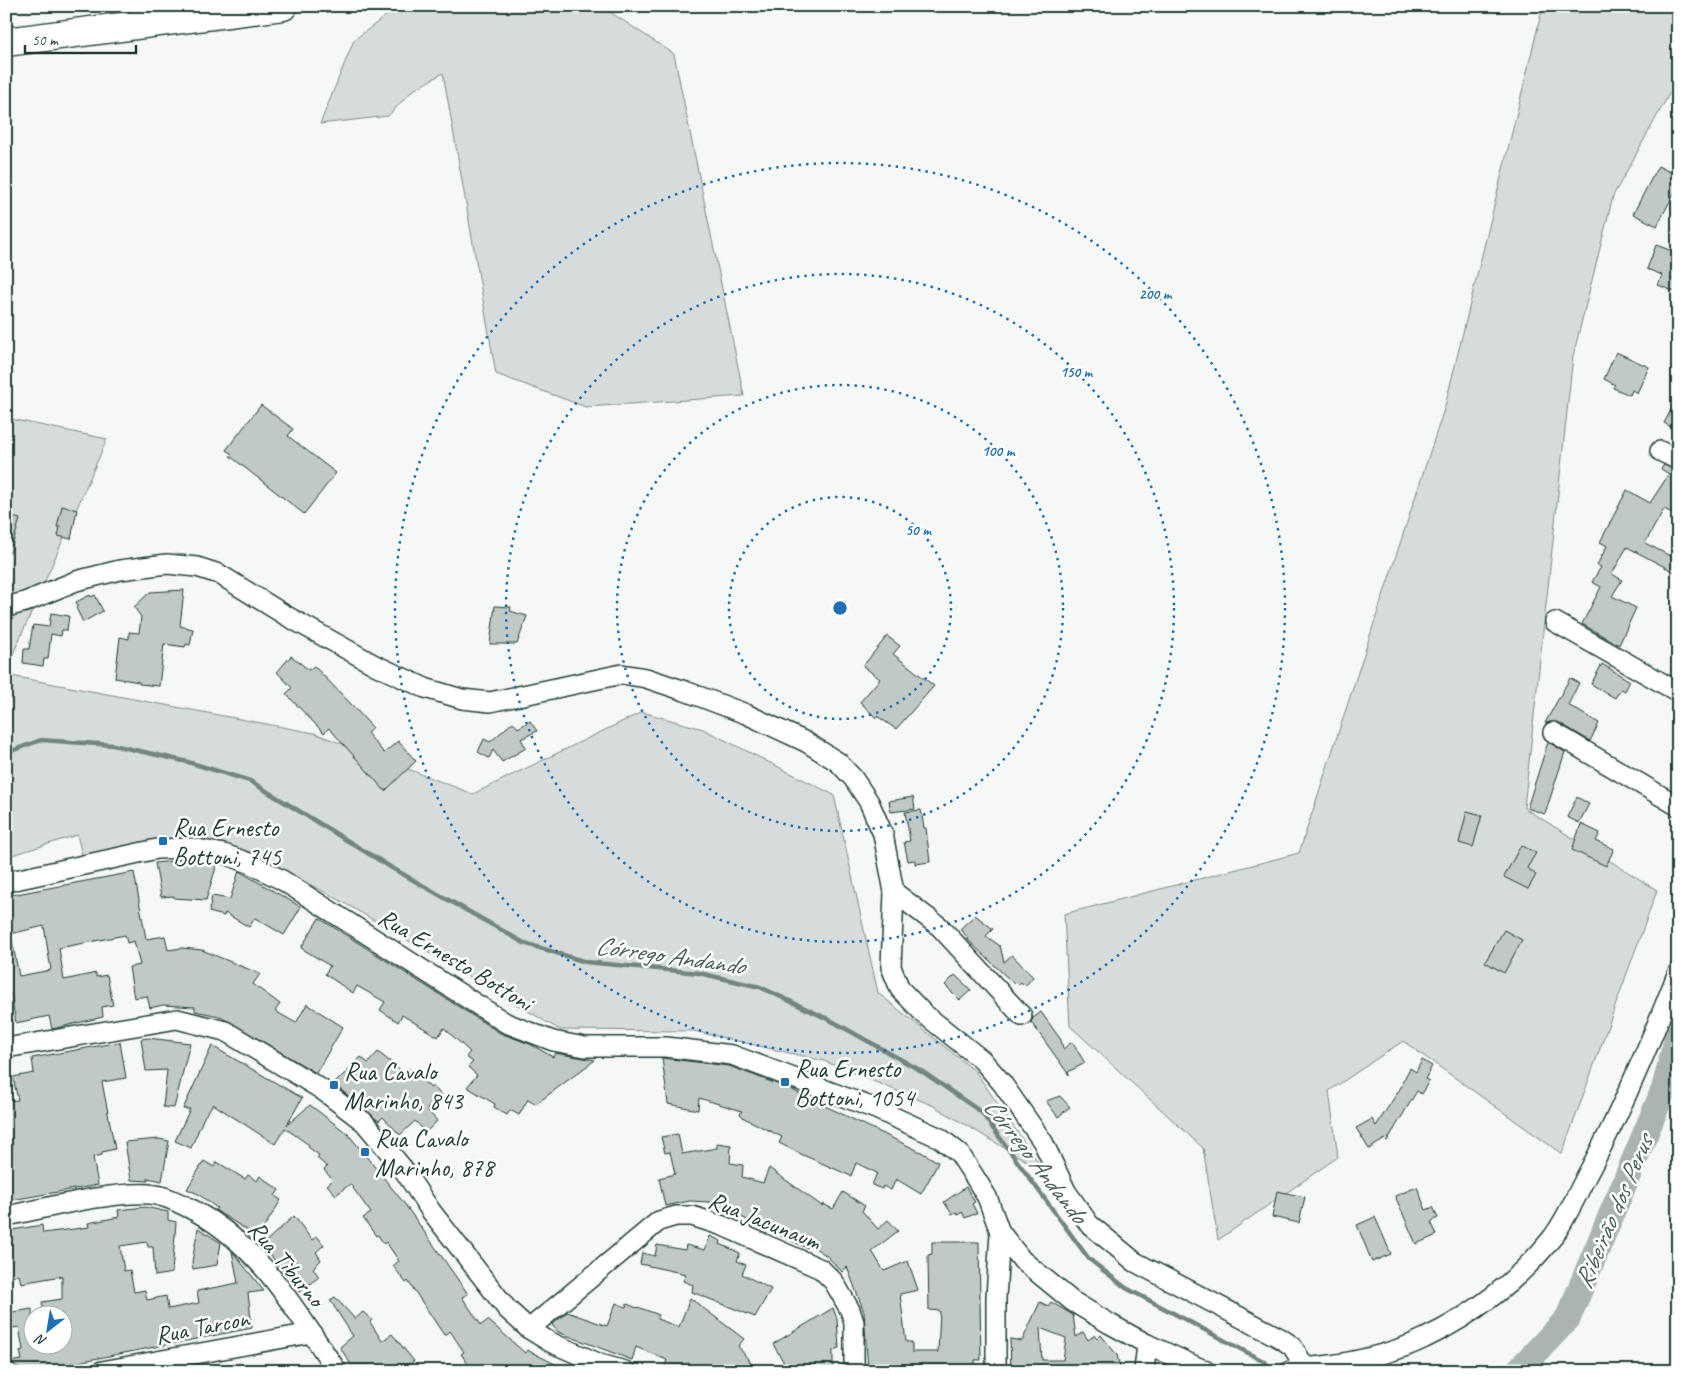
<svg xmlns="http://www.w3.org/2000/svg" width="1684" height="1377" font-family="Caveat,sans-serif">
	<style>
		.green { fill: #d6dcdb; stroke: #7a8c88 }
		.lines { fill: none; stroke-linecap: round; stroke-linejoin: round }
		.stream { stroke: #72857f; stroke-width: 4.5 }
		.river { stroke: #aab5b1; stroke-width: 26 }
		.building { fill: #c0c9c6; stroke: #1f3d34; fill-rule: evenodd }
		.minor-casing { stroke: #1f3d34; stroke-width: 22 }
		.highway-casing { stroke: #1f3d34; stroke-width: 31 }
		.minor { stroke: #fff; stroke-width: 19 }
		.highway { stroke: #fff; stroke-width: 28 }
		.ring { fill: none; stroke: #1f6fb2; stroke-width: 2.5; stroke-dasharray: 2.5 5 }
		.poi-dot { fill: #1f6fb2; stroke: #fff; stroke-width: 2 }
		.labels { text-anchor: middle; stroke-width: 5; stroke-linejoin: round; paint-order: stroke }
		.poi-label { font-size: 25px; fill: #1f3d34; stroke: #fff; text-anchor: start }
		.street-label { font-size: 25px; fill: #1f3d34; stroke: #fff }
		.water-label { font-size: 26px; font-style: italic; fill: #49615a; stroke: #fff }
		.centre { fill: #1f6fb2; stroke: #fff; stroke-width: 2.5 }
		.ring-label { font-size: 15px; text-anchor: middle; font-weight: bold; fill: #1f6fb2; stroke: #fff; stroke-width: 5; stroke-linejoin: round; paint-order: stroke }
	</style>
	<rect width="100%" height="100%" fill="#f6f7f7"/>
	<filter id="ink" filterUnits="userSpaceOnUse"><feTurbulence type="fractalNoise" baseFrequency=".02" numOctaves="2"/><feDisplacementMap in="SourceGraphic" scale="10" xChannelSelector="R" yChannelSelector="G"/><feConvolveMatrix kernelMatrix="1 2 1 2 8 2 1 2 1" color-interpolation-filters="sRGB"/></filter>
	<g filter="url(#ink)">
		<!-- green -->
		<g class="green">
			<path d="M 426,6 L 601,6 L 674,54 L 744,396 L 586,407 L 496,374 L 443,73 L 412,91 L 388,116 L 320,124 L 354,40 L 391,12 Z"/>
			<path d="M 1543,6 L 1678,6 L 1678,78 L 1613,196 L 1573,356 L 1524,808 L 1657,890 L 1562,1154 L 1403,1041 L 1329,1091 L 1338,1157 L 1218,1240 L 1203,1148 L 1070,1026 L 1064,914 L 1299,853 L 1445,406 Z"/>
			<path d="M 6,418 L 107,439 L 6,670 Z"/>
			<path d="M 6,675 L 314,733 L 473,794 L 642,712 L 703,729 L 834,795 L 878,993 L 975,1071 L 1045,1172 L 934,1106 L 824,1061 L 694,1031 L 560,1030 L 329,894 L 245,852 L 83,858 L 77,835 L 6,857 Z"/>
		</g>
		<g class="lines">
			<!-- stream -->
			<path class="stream" d="M 6,753 L 41,740 L 113,745 L 188,762 L 250,781 L 392,868 L 524,943 L 586,962 L 699,973 L 760,987 L 832,1021 L 923,1072 L 981,1112 L 1089,1259 L 1126,1288 L 1265,1362 L 1272,1371"/>
			<!-- river -->
			<path class="river" d="M 1518,1371 L 1568,1318 L 1664,1089 L 1678,1035"/>
		</g>
		<!-- building -->
		<g class="building">
			<path d="M 1658,166 L 1678,176 L 1678,186 L 1657,226 L 1633,214 Z"/>
			<path d="M 1656,245 L 1678,253 L 1678,293 L 1658,285 L 1662,275 L 1647,269 Z"/>
			<path d="M 1616,352 L 1649,367 L 1637,393 L 1632,390 L 1630,395 L 1613,388 L 1615,385 L 1604,379 Z"/>
			<path d="M 1678,397 L 1678,431 L 1664,423 Z"/>
			<path d="M 261,405 L 293,429 L 288,436 L 336,473 L 304,514 L 230,456 L 232,454 L 226,450 Z"/>
			<path d="M 1664,465 L 1678,471 L 1678,516 L 1664,509 L 1645,543 L 1678,560 L 1678,574 L 1627,547 L 1612,574 L 1622,580 L 1612,596 L 1636,608 L 1619,645 L 1582,624 L 1601,587 L 1592,582 L 1601,567 L 1597,565 L 1607,546 L 1600,542 L 1627,490 L 1650,503 L 1669,474 L 1661,469 Z"/>
			<path d="M 62,506 L 77,510 L 71,539 L 58,536 L 60,527 L 57,527 Z"/>
			<path d="M 6,515 L 20,519 L 10,553 L 6,553 Z"/>
			<path d="M 184,590 L 180,626 L 193,629 L 190,645 L 186,644 L 185,647 L 164,644 L 159,686 L 139,684 L 139,682 L 115,678 L 120,637 L 129,639 L 129,632 L 139,633 L 141,617 L 134,607 L 150,592 Z"/>
			<path d="M 90,595 L 91,597 L 95,595 L 103,611 L 83,622 L 76,608 L 78,606 L 76,602 Z"/>
			<path d="M 495,606 L 511,607 L 510,611 L 527,616 L 517,644 L 490,644 Z"/>
			<path d="M 51,613 L 69,616 L 67,630 L 62,630 L 61,636 L 51,634 L 48,659 L 44,659 L 43,666 L 23,663 L 24,649 L 29,649 L 33,625 L 49,627 Z"/>
			<path d="M 887,636 L 900,646 L 893,654 L 934,686 L 896,729 L 877,716 L 876,718 L 860,702 L 880,679 L 863,666 Z"/>
			<path d="M 291,656 L 309,670 L 314,666 L 352,705 L 373,728 L 367,733 L 384,753 L 398,741 L 416,761 L 385,791 L 329,728 L 324,733 L 286,694 L 292,688 L 277,672 Z"/>
			<path d="M 1602,664 L 1630,681 L 1625,691 L 1621,689 L 1615,698 L 1591,684 Z"/>
			<path d="M 1570,678 L 1579,683 L 1568,705 L 1599,723 L 1590,741 L 1558,722 L 1545,723 Z"/>
			<path d="M 530,721 L 537,731 L 521,739 L 526,748 L 502,762 L 493,750 L 489,758 L 478,752 L 484,739 L 490,742 L 513,722 L 518,728 Z"/>
			<path d="M 1548,742 L 1565,752 L 1545,814 L 1527,808 Z"/>
			<path d="M 913,797 L 915,809 L 891,812 L 889,801 Z"/>
			<path d="M 1577,797 L 1589,804 L 1579,823 L 1567,817 Z"/>
			<path d="M 921,810 L 924,828 L 926,828 L 930,862 L 915,864 L 915,860 L 908,861 L 904,842 L 910,841 L 905,812 Z"/>
			<path d="M 1467,811 L 1482,815 L 1473,847 L 1459,843 Z"/>
			<path d="M 1581,824 L 1600,833 L 1596,841 L 1614,849 L 1606,866 L 1572,850 Z"/>
			<path d="M 1521,845 L 1536,853 L 1527,868 L 1536,875 L 1528,889 L 1504,877 Z"/>
			<path d="M 191,859 L 217,864 L 206,900 L 174,898 L 174,896 L 161,897 L 155,863 Z"/>
			<path d="M 239,871 L 301,907 L 284,935 L 255,918 L 249,927 L 225,913 L 224,916 L 209,912 L 212,896 L 230,899 Z"/>
			<path d="M 134,872 L 146,939 L 165,936 L 168,950 L 182,948 L 202,950 L 260,974 L 253,984 L 280,1004 L 275,1011 L 296,1023 L 307,1004 L 343,1027 L 316,1073 L 219,1016 L 195,1011 L 195,1007 L 163,1005 L 150,1008 L 147,996 L 134,998 L 129,967 L 140,965 L 134,941 L 127,943 L 125,935 L 59,948 L 64,980 L 96,973 L 96,977 L 107,975 L 113,1005 L 102,1007 L 103,1017 L 52,1029 L 49,1016 L 16,1023 L 11,994 L 6,995 L 6,940 L 12,940 L 19,976 L 51,970 L 44,926 L 6,935 L 6,896 Z"/>
			<path d="M 975,915 L 993,929 L 986,936 L 1000,946 L 1004,962 L 1012,955 L 1033,977 L 1025,986 L 1021,982 L 1018,985 L 1015,982 L 1014,984 L 967,939 L 968,938 L 960,929 Z"/>
			<path d="M 319,918 L 500,1033 L 530,1044 L 553,1057 L 555,1053 L 595,1060 L 536,1104 L 528,1099 L 519,1115 L 510,1110 L 507,1115 L 494,1107 L 495,1104 L 467,1087 L 477,1075 L 468,1067 L 473,1062 L 466,1057 L 470,1052 L 444,1028 L 438,1037 L 402,1015 L 398,1022 L 380,1010 L 385,1002 L 357,986 L 353,993 L 325,974 L 330,966 L 301,948 Z"/>
			<path d="M 1504,930 L 1522,940 L 1504,973 L 1485,962 Z"/>
			<path d="M 955,975 L 971,990 L 960,1000 L 945,985 Z"/>
			<path d="M 1041,1012 L 1061,1040 L 1063,1049 L 1072,1042 L 1085,1063 L 1068,1072 L 1069,1075 L 1031,1022 L 1033,1018 Z"/>
			<path d="M 148,1038 L 190,1043 L 174,1108 L 163,1107 L 167,1070 L 146,1071 L 141,1039 Z"/>
			<path d="M 120,1042 L 126,1078 L 102,1082 L 115,1149 L 102,1152 L 102,1155 L 93,1157 L 98,1185 L 6,1201 L 6,1101 L 18,1100 L 13,1077 L 34,1073 L 32,1058 Z"/>
			<path d="M 212,1046 L 302,1098 L 287,1125 L 310,1105 L 348,1134 L 404,1203 L 468,1294 L 462,1297 L 481,1325 L 488,1320 L 525,1353 L 527,1350 L 569,1371 L 473,1371 L 461,1354 L 464,1352 L 450,1331 L 444,1335 L 408,1281 L 406,1283 L 393,1266 L 399,1261 L 386,1242 L 384,1244 L 378,1235 L 376,1236 L 363,1218 L 371,1213 L 350,1184 L 336,1195 L 327,1185 L 333,1180 L 324,1170 L 327,1167 L 317,1158 L 319,1155 L 308,1147 L 309,1145 L 285,1128 L 275,1144 L 213,1104 L 204,1117 L 191,1148 L 175,1141 L 190,1109 L 183,1109 Z"/>
			<path d="M 378,1052 L 404,1073 L 408,1068 L 431,1088 L 433,1086 L 442,1096 L 427,1109 L 437,1121 L 426,1132 L 415,1121 L 400,1135 L 383,1117 L 379,1121 L 376,1119 L 334,1084 L 361,1057 L 368,1063 Z"/>
			<path d="M 662,1058 L 729,1066 L 790,1089 L 923,1153 L 938,1162 L 936,1167 L 921,1194 L 896,1179 L 891,1190 L 883,1186 L 882,1189 L 872,1185 L 877,1173 L 856,1163 L 851,1176 L 803,1155 L 779,1143 L 782,1137 L 744,1118 L 740,1114 L 742,1111 L 699,1098 L 698,1110 L 668,1104 Z"/>
			<path d="M 1422,1060 L 1432,1066 L 1425,1079 L 1429,1081 L 1421,1094 L 1417,1091 L 1387,1141 L 1385,1139 L 1369,1149 L 1356,1128 L 1372,1119 L 1376,1126 L 1403,1084 L 1402,1083 L 1410,1068 L 1416,1072 Z"/>
			<path d="M 1060,1096 L 1070,1107 L 1058,1117 L 1046,1101 Z"/>
			<path d="M 678,1134 L 682,1154 L 717,1148 L 717,1143 L 731,1145 L 730,1163 L 743,1165 L 742,1177 L 763,1183 L 769,1168 L 822,1206 L 823,1204 L 833,1209 L 843,1192 L 865,1206 L 862,1211 L 878,1229 L 888,1220 L 898,1231 L 872,1251 L 884,1271 L 908,1261 L 918,1290 L 900,1294 L 906,1342 L 912,1342 L 912,1352 L 938,1352 L 940,1311 L 929,1310 L 928,1255 L 932,1254 L 932,1242 L 979,1242 L 981,1360 L 975,1360 L 975,1371 L 868,1371 L 864,1312 L 847,1267 L 842,1272 L 827,1256 L 809,1244 L 807,1248 L 709,1202 L 690,1201 L 665,1206 L 659,1178 L 675,1174 L 670,1152 L 665,1153 L 661,1137 Z"/>
			<path d="M 159,1139 L 169,1141 L 162,1181 L 148,1178 L 148,1181 L 131,1180 L 125,1142 Z"/>
			<path d="M 204,1161 L 214,1167 L 217,1162 L 245,1179 L 248,1175 L 257,1181 L 260,1176 L 279,1190 L 275,1196 L 281,1200 L 258,1237 L 215,1210 L 217,1208 L 198,1194 L 187,1189 Z"/>
			<path d="M 966,1187 L 975,1202 L 972,1204 L 977,1213 L 965,1218 L 962,1212 L 958,1215 L 956,1212 L 952,1214 L 944,1202 Z"/>
			<path d="M 1417,1187 L 1426,1210 L 1433,1207 L 1438,1218 L 1431,1222 L 1437,1235 L 1416,1244 L 1395,1196 Z"/>
			<path d="M 1277,1191 L 1305,1197 L 1299,1223 L 1272,1217 Z"/>
			<path d="M 145,1207 L 168,1212 L 168,1220 L 176,1222 L 172,1273 L 155,1276 L 153,1247 L 148,1247 L 147,1242 L 120,1246 L 124,1271 L 130,1270 L 134,1292 L 145,1290 L 147,1300 L 166,1296 L 168,1309 L 199,1303 L 197,1291 L 238,1283 L 232,1251 L 264,1291 L 248,1293 L 252,1328 L 32,1371 L 23,1371 L 9,1362 L 22,1360 L 20,1351 L 23,1350 L 19,1327 L 6,1329 L 6,1313 L 32,1309 L 32,1344 L 62,1344 L 62,1314 L 44,1314 L 42,1302 L 62,1299 L 62,1276 L 21,1283 L 19,1275 L 6,1277 L 6,1231 L 42,1225 L 43,1233 L 89,1227 L 88,1223 L 119,1217 L 118,1210 Z"/>
			<path d="M 294,1216 L 312,1240 L 317,1236 L 324,1245 L 316,1252 L 321,1260 L 313,1268 L 319,1277 L 299,1292 L 287,1273 L 285,1275 L 263,1244 Z"/>
			<path d="M 1375,1217 L 1391,1254 L 1372,1262 L 1357,1225 Z"/>
			<path d="M 198,1228 L 221,1243 L 217,1265 L 193,1269 L 192,1262 Z"/>
			<path d="M 710,1236 L 721,1241 L 720,1244 L 740,1253 L 737,1261 L 746,1265 L 742,1274 L 771,1289 L 755,1317 L 692,1292 L 693,1285 L 683,1281 L 686,1274 L 640,1264 L 642,1253 L 655,1256 L 657,1245 L 685,1250 L 686,1245 L 705,1250 Z"/>
			<path d="M 335,1297 L 355,1319 L 363,1312 L 372,1320 L 370,1322 L 382,1341 L 392,1334 L 414,1361 L 399,1371 L 355,1371 L 340,1347 L 353,1336 L 330,1300 Z"/>
			<path d="M 690,1298 L 744,1339 L 738,1346 L 757,1371 L 663,1371 L 667,1360 L 636,1347 L 632,1360 L 558,1332 L 552,1325 L 567,1312 L 607,1326 L 616,1303 L 626,1307 L 627,1304 L 637,1308 L 638,1307 L 659,1315 L 657,1319 L 679,1327 Z"/>
			<path d="M 1040,1302 L 1048,1306 L 1051,1302 L 1073,1315 L 1076,1337 L 1083,1332 L 1088,1340 L 1095,1335 L 1097,1339 L 1101,1335 L 1117,1355 L 1121,1371 L 1011,1371 L 1010,1339 L 1022,1341 ZM 1040,1328 L 1066,1338 L 1063,1360 L 1042,1360 Z"/>
			<path d="M 833,1308 L 837,1319 L 839,1348 L 833,1350 L 833,1371 L 784,1371 L 783,1361 L 773,1344 Z"/>
		</g>
		<g class="lines">
			<defs>
				<g id="minor">
					<path d="M 1660,451 L 1678,460"/>
					<path d="M 6,607 L 25,602 L 76,581 L 120,570 L 167,564 L 197,567 L 219,574 L 285,615 L 375,665 L 425,688 L 462,699 L 490,702 L 622,674 L 646,678 L 685,691 L 746,714 L 806,742 L 838,762 L 853,778 L 869,802 L 883,834 L 894,892 L 891,967 L 900,989 L 923,1013 L 982,1060 L 1002,1083 L 1043,1142 L 1066,1191 L 1089,1224 L 1135,1262 L 1280,1338 L 1292,1346 L 1305,1367"/>
					<path d="M 1555,622 L 1678,692"/>
					<path d="M 1553,732 L 1678,806"/>
					<path d="M 6,882 L 157,849 L 192,848 L 224,854 L 249,863 L 282,880 L 506,1023 L 553,1041 L 585,1047 L 666,1047 L 732,1055 L 876,1109 L 940,1138 L 959,1153 L 974,1176 L 987,1197 L 1000,1232 L 1022,1260 L 1072,1301 L 1110,1324 L 1147,1344 L 1206,1371"/>
					<path d="M 894,892 L 940,927 L 1022,1016"/>
					<path d="M 6,1048 L 177,1019 L 225,1031 L 321,1089 L 364,1122 L 401,1166 L 431,1211 L 507,1309 L 529,1329 L 550,1342 L 600,1364 L 625,1371"/>
					<path d="M 6,1216 C 48,1208 108,1192 149,1194 C 165,1195 181,1204 195,1211 C 262,1248 295,1310 337,1371"/>
					<path d="M 529,1329 L 659,1221 L 676,1216 L 692,1216 L 723,1226 L 821,1269 L 834,1282 L 850,1310 L 854,1322 L 854,1371"/>
					<path d="M 102,1371 L 311,1333"/>
					<path d="M 996,1371 L 996,1298 L 1000,1232"/>
					<path d="M 1144,1371 L 1147,1344"/>
					<path d="M 1290,1371 C 1304,1367 1317,1367 1331,1365 C 1363,1360 1397,1352 1425,1338 C 1472,1316 1520,1279 1552,1238 C 1566,1220 1576,1196 1587,1175 C 1622,1110 1651,1041 1678,972"/>
				</g>
				<path id="highway" d="M 6,42 L 283,6"/>
			</defs>
			<!-- minor casing -->
			<use href="#minor" class="minor-casing"/>
			<!-- highway casing -->
			<use href="#highway" class="highway-casing"/>
			<!-- minor -->
			<use href="#minor" class="minor"/>
			<!-- highway -->
			<use href="#highway" class="highway"/>
		</g>
	</g>
	<!-- distance rings -->
	<g class="ring">
		<circle cx="840" cy="608" r="111"/>
		<circle cx="840" cy="608" r="223"/>
		<circle cx="840" cy="608" r="334"/>
		<circle cx="840" cy="608" r="445"/>
	</g>
	<!-- markers -->
	<g class="poi-dot">
		<rect x="158" y="836" width="10" height="10" rx="2.5"/>
		<rect x="780" y="1077" width="10" height="10" rx="2.5"/>
		<rect x="329" y="1080" width="10" height="10" rx="2.5"/>
		<rect x="360" y="1147" width="10" height="10" rx="2.5"/>
	</g>
	<g class="labels">
		<!-- poi labels -->
		<g class="poi-label">
			<text x="173" y="836">Rua Ernesto<tspan x="173" dy="29">Bottoni, 745</tspan></text>
			<text x="795" y="1077">Rua Ernesto<tspan x="795" dy="29">Bottoni, 1054</tspan></text>
			<text x="344" y="1080">Rua Cavalo<tspan x="344" dy="29">Marinho, 843</tspan></text>
			<text x="375" y="1147">Rua Cavalo<tspan x="375" dy="29">Marinho, 878</tspan></text>
		</g>
		<!-- street labels -->
		<g class="street-label">
			<text transform="translate(456 959) rotate(31)" y="9">Rua Ernesto Bottoni</text>
			<text transform="translate(765 1220) rotate(22)" y="9">Rua Jacunaum</text>
			<text transform="translate(287 1263) rotate(50)" y="9">Rua Tiburno</text>
			<text transform="translate(202 1326) rotate(-11)" y="9">Rua Tarcon</text>
		</g>
		<!-- water labels -->
		<g class="water-label">
			<text transform="translate(670 955) rotate(8)" y="9">Córrego Andando</text>
			<text transform="translate(1036 1160) rotate(52)" y="9">Córrego Andando</text>
			<text transform="translate(1613 1212) rotate(-67)" y="9">Ribeirão dos Perus</text>
		</g>
	</g>
	<circle cx="840" cy="608" r="8" class="centre"/>
	<g class="ring-label">
		<text x="1155" y="299">200 m</text>
		<text x="1076" y="377">150 m</text>
		<text x="998" y="456">100 m</text>
		<text x="918" y="535">50 m</text>
	</g>
	<!-- margin -->
	<rect width="1684" height="1377" fill="none" stroke="#fff" stroke-width="25"/>
	<rect x="12" y="12" width="1659" height="1352" fill="none" stroke="#1f3d34" stroke-width="2" filter="url(#ink)"/>
	<!-- north arrow -->
	<g transform="translate(48 1330) rotate(211)"><circle r="24" fill="#ffffff" stroke="#a5b1ae"/>
	<path d="M0-4L9 19L0 12L-9 19Z" fill="#1f6fb2"/>
	<text y="-8" font-size="14" font-weight="bold" text-anchor="middle" fill="#1f3d34">N</text>
	</g>
	<!-- scale -->
	<path d="M25 45v8h111v-8" fill="none" stroke="#1f3d34" stroke-width="2.5"/>
	<text x="32" y="45" font-size="15" fill="#1f3d34" stroke="#ffffff" stroke-width="4" paint-order="stroke">50 m</text>
</svg>
